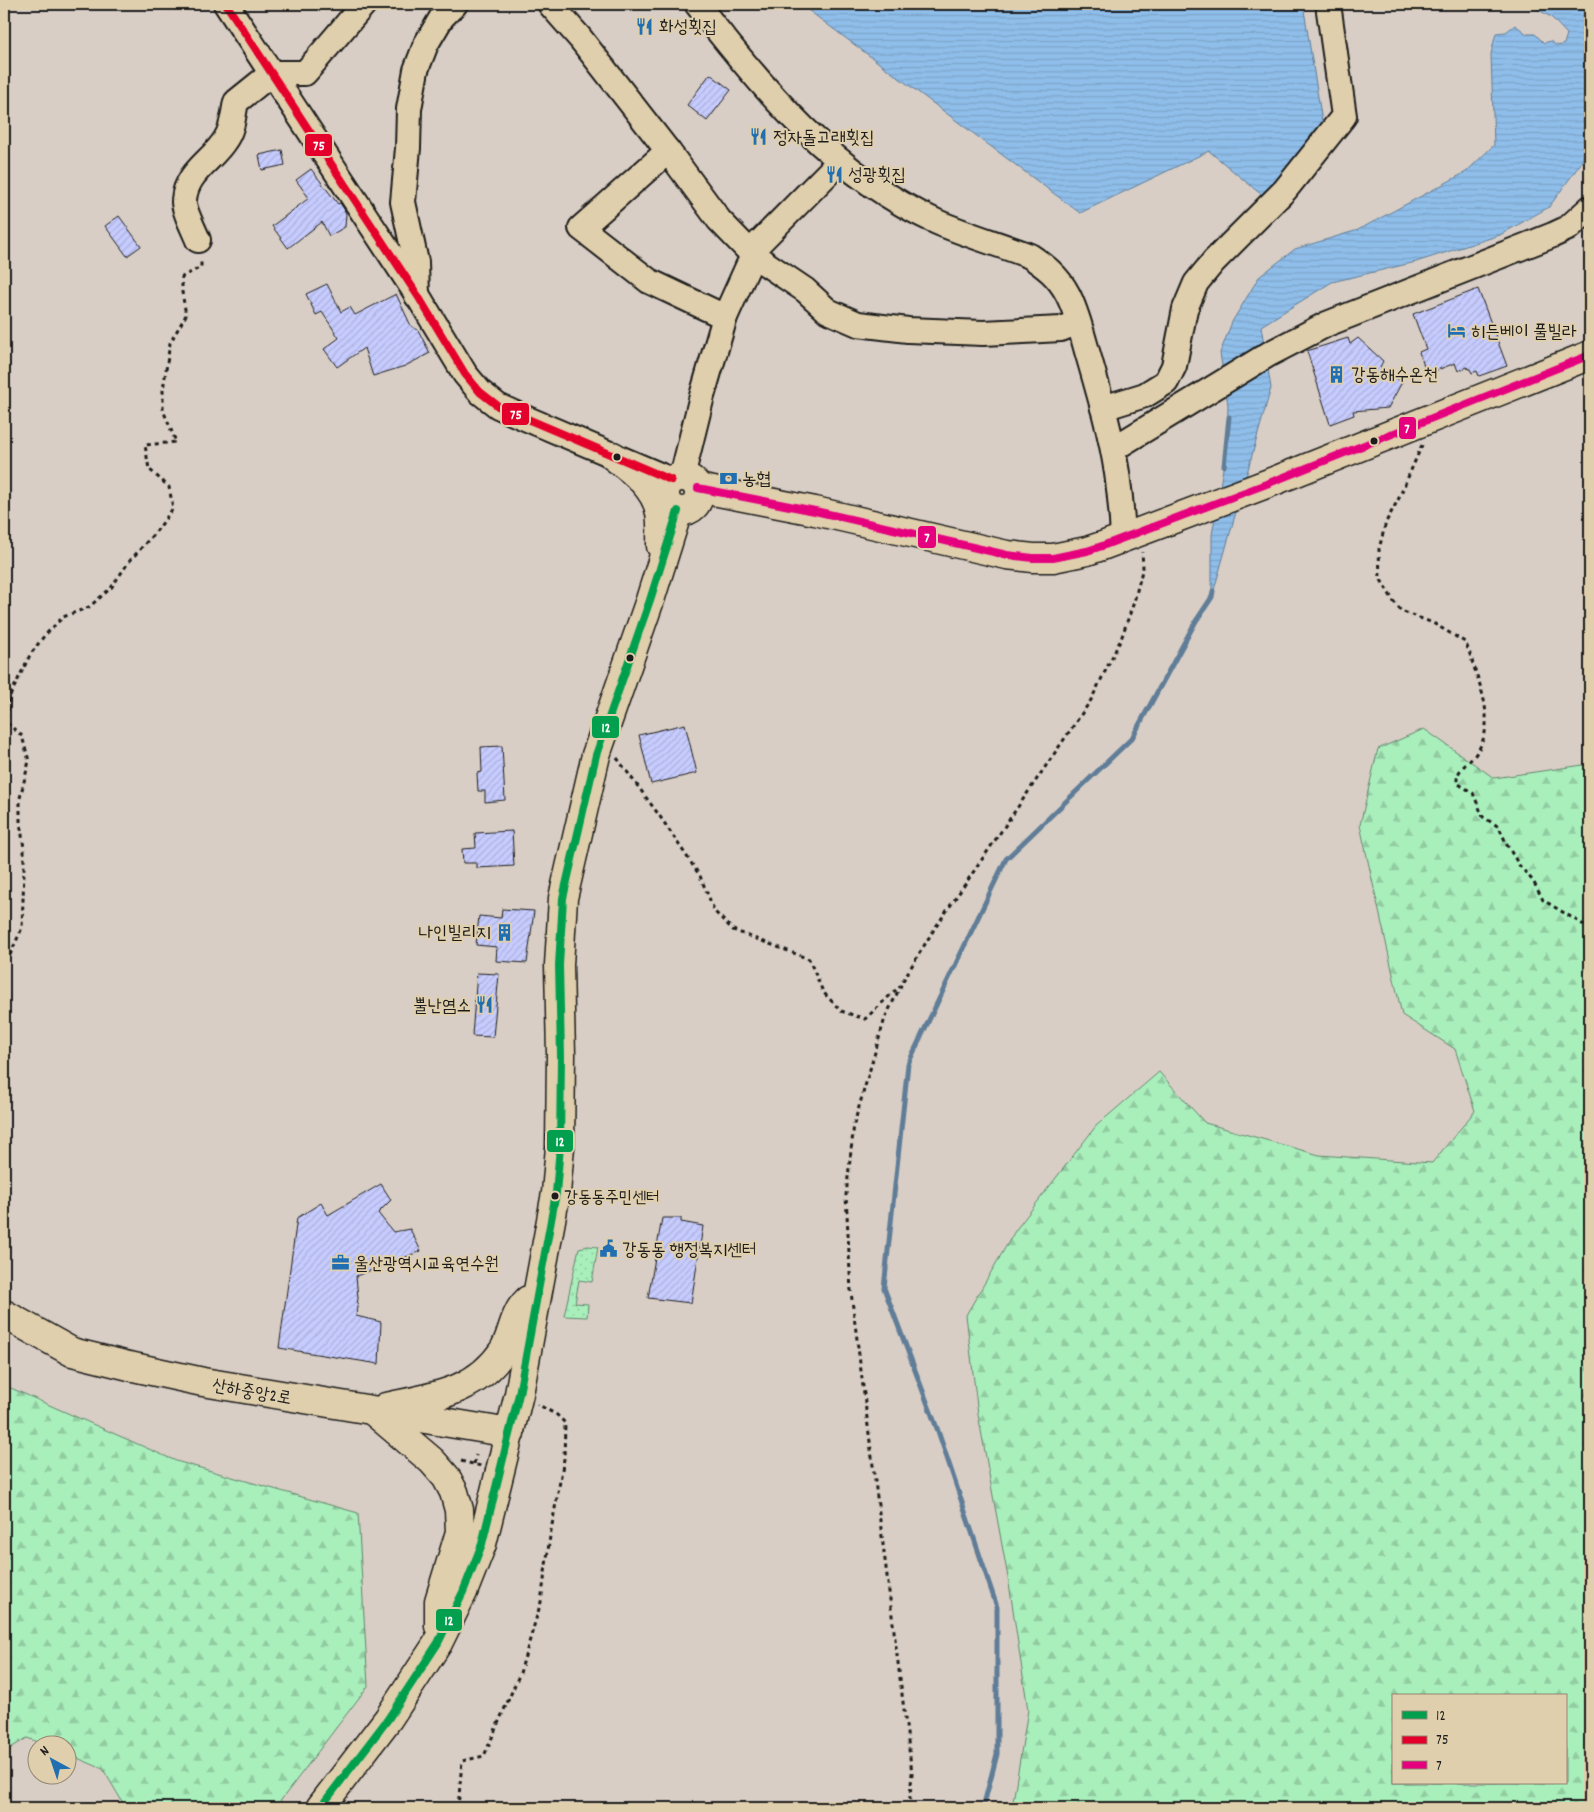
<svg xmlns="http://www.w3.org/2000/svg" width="1594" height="1812" font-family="Dekko,'Poor Story',sans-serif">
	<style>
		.grass { fill: url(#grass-dots); stroke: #62866c }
		.forest { fill: url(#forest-firs); stroke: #62866c; fill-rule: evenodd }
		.water { fill: url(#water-rules); stroke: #617d98 }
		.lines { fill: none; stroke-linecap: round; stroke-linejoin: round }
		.stream { stroke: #617d98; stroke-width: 5 }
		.building { fill: url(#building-hatch); stroke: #1c1c1c }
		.minor-casing { stroke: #1c1c1c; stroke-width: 28 }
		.major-casing { stroke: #1c1c1c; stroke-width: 31 }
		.path { stroke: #1c1c1c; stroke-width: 3; stroke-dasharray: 4 4; stroke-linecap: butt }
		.minor { stroke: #e0cfac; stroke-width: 24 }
		.major { stroke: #e0cfac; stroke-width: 28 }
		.bus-1-casing { stroke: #e0cfac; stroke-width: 11 }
		.bus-2-casing { stroke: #e0cfac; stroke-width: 11 }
		.bus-3-casing { stroke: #e0cfac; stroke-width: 11 }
		.bus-1 { stroke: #019f4e; stroke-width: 8 }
		.bus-2 { stroke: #e4002b; stroke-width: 8 }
		.bus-3 { stroke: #e5007d; stroke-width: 8 }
		.bus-dot { fill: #1c1c1c; stroke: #e0cfac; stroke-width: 2 }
		.labels { text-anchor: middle; stroke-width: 4; stroke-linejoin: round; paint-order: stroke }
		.bus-label { font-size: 17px; fill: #1c1c1c; stroke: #e0cfac; text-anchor: start }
		.poi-label { font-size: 18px; fill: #1c1c1c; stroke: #e0cfac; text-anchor: start }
		.street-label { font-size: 18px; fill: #1c1c1c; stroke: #e0cfac }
		.line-badge { stroke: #e0cfac; stroke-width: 2 }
		.badge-label { font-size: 14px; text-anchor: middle; font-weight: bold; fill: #fff }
	</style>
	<defs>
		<pattern id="grass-dots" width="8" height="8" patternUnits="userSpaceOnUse" patternTransform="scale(1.25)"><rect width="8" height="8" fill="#a9efbc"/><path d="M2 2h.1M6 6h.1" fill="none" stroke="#91cca1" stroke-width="1.8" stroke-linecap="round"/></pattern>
		<pattern id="forest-firs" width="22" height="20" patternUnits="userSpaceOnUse" patternTransform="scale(1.25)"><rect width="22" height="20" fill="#a9efbc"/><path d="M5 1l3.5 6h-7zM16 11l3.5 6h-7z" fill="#91cca1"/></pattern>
		<pattern id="water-rules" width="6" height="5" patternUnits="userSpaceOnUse" patternTransform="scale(1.25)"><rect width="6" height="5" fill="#8fbeea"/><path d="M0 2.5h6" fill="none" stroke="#7ba3c8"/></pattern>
		<pattern id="building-hatch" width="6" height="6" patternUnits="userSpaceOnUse" patternTransform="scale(1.25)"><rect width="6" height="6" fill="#c7ccff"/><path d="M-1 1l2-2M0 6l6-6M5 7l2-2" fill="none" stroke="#aaafda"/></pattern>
	</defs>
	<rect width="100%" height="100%" fill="#d8cec5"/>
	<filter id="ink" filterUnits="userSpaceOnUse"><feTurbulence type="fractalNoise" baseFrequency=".02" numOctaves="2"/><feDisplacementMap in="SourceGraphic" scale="10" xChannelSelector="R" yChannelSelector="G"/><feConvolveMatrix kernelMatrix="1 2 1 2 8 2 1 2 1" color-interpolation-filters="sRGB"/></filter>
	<g filter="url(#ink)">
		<!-- grass -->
		<path class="grass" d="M 588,1246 L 598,1247 L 592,1282 L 579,1280 L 575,1303 L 588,1304 L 587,1317 L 564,1316 L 579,1248 Z"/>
		<!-- forest -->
		<g class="forest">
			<path d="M 1424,729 L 1494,778 L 1590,764 L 1590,1808 L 1012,1808 L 1028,1710 L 1009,1583 L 978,1414 L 966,1315 L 1015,1231 L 1096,1126 L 1159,1072 L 1205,1123 L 1319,1155 L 1432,1163 L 1475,1111 L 1455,1049 L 1402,1015 L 1360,825 L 1378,749 ZM 1393,1696 L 1565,1696 L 1565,1783 L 1393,1783 Z"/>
			<path d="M 4,1385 L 176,1461 L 358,1513 L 368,1686 L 275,1808 L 126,1808 L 103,1769 L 68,1754 L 68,1744 L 44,1744 L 27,1738 L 4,1752 Z"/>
		</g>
		<!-- water -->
		<g class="water">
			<path d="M 800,4 L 1303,4 L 1325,140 L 1263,196 L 1209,151 L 1080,213 Z"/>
			<path d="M 1528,4 L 1590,4 L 1590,139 L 1581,163 L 1549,207 L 1500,235 L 1416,262 L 1332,282 L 1261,326 L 1271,388 L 1212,597 L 1212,535 L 1227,444 L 1228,405 L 1220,353 L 1232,322 L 1259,277 L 1295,249 L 1358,230 L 1466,172 L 1494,145 L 1491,54 L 1496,33 L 1506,32 L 1515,25 L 1527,34 L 1535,34 L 1544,43 L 1550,41 C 1555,45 1558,47 1564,44 L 1567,34 L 1551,17 Z"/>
		</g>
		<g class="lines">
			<!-- stream -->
			<g class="stream">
				<path d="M 1224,466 L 1229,417"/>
				<path d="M 983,1808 L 997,1754 L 997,1607 L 938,1431 L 884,1288 L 908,1064 L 1006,859 L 1132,738 L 1196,621 L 1212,597 L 1213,591"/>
			</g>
		</g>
		<!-- building -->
		<g class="building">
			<path d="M 710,74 L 731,90 L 707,121 L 687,105 Z"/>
			<path d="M 282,150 L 285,165 L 262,170 L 259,155 Z"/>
			<path d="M 311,169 L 338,204 L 340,203 L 344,209 L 346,214 L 345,227 L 329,236 L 322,222 L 288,248 L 272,226 L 309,198 L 296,180 Z"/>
			<path d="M 119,216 L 141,246 L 127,256 L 105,226 Z"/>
			<path d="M 327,284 L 341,312 L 350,307 L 355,315 L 396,294 L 411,326 L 418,330 L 430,353 L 405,366 L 373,376 L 364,348 L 337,367 L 324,349 L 339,338 L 322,312 L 316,315 L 306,294 Z"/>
			<path d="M 1478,289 L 1507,366 L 1479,376 L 1477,371 L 1472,373 L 1470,369 L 1468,369 L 1467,367 L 1458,371 L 1455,363 L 1427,374 L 1419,352 L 1426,349 L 1413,314 Z"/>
			<path d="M 1348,338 L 1350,344 L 1358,338 L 1383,361 L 1380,367 L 1402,382 L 1388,408 L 1353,411 L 1354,415 L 1330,424 L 1307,351 Z"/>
			<path d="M 685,724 L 697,773 L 651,784 L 639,735 Z"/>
			<path d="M 502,746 L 505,800 L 485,802 L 485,791 L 478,791 L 477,773 L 482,772 L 481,747 Z"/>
			<path d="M 512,831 L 514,866 L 477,868 L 477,863 L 463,863 L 462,849 L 476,848 L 475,833 Z"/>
			<path d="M 502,909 L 534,911 L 527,963 L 496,961 L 497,947 L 476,945 L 479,916 L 501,918 Z"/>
			<path d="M 477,973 L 499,974 L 493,1037 L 472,1036 Z"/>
			<path d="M 381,1184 L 391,1200 L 378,1213 L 393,1232 L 410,1229 L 421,1251 L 356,1276 L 358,1298 L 356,1316 L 381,1322 L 379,1364 L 279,1348 L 297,1218 L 321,1203 L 328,1215 Z"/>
			<path d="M 662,1218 L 681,1218 L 681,1222 L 703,1226 L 691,1303 L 648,1298 Z"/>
		</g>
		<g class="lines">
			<defs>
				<g id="minor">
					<path d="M 226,4 L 418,296 L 465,374 L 480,392 L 498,406 L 518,415 L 671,480"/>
					<path d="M 550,4 L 580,38 L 668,151 L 719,220 L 753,255 L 805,290 L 828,311 L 858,324 L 908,330 L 983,333 L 1061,329 L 1078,322"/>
					<path d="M 697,4 C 763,90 835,176 937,222 C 967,235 999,244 1030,256 C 1045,266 1058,276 1067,293 C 1077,311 1083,338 1089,358 C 1100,396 1111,434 1117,473 C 1120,494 1122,516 1123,537"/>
					<path d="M 668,151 L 581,228 L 649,281 L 725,317"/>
					<path d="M 198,240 C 194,230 183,209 184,200 C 186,172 212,161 225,140 C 233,129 233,115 236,102 L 272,73 L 305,73 L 364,4"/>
					<path d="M 417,296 L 416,262 L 403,202 L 408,148 L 409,109 L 416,70 L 426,44 L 442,17 L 455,4"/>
					<path d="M 1103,408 L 1145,395 L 1166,382 L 1174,366 L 1185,309 L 1196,283 L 1214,261 L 1285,190 L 1344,116 L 1328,4"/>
					<path d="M 1113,449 L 1269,354 L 1327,324 L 1553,235 L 1568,228 L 1590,208"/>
					<path d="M 682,477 L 702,396 L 725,317 L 758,244 L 840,161"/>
				</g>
				<g id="major">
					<path d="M 613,456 C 632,470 656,488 660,513 C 662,524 661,535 661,546"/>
					<circle cx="682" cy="494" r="17"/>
					<path d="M 698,488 L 815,511 L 1007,555 L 1033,558 L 1053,558 L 1087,551 L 1102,546 L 1269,483 L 1590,355"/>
					<path d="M 4,1314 L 72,1352 L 129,1366 L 203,1382 L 510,1433"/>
					<path d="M 386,1407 C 432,1397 475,1393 503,1351 C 511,1339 512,1324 519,1312 C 521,1307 525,1304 528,1300"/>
					<path d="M 373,1411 L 432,1461 L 446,1477 L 454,1492 L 459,1510 L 460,1532 L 439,1601 L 439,1626"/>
					<path d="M 320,1808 L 388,1719 L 438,1643 L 463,1592 L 482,1544 L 519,1394 L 556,1193 L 560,1147 L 561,1055 L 559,965 L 563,898 L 596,755 L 650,600 L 678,511"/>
				</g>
			</defs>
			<!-- minor casing -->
			<use href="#minor" class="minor-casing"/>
			<!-- major casing -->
			<use href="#major" class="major-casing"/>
			<!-- path -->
			<g class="path">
				<path d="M 1422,445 L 1399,498 L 1386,522 L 1379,549 L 1380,578 L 1394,602 L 1401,611 L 1433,623 L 1465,642 C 1469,650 1471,658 1474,667 C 1484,696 1495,728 1475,755 C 1467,765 1456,769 1457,783 L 1473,793 L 1483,817 L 1499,827 L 1507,845 L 1519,865 L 1533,881 L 1543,900 L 1584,925 L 1590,934"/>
				<path d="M 617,758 L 659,815 L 700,876 L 715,912 L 733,930 L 809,959 L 823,992 L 841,1011 L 865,1019 L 900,986"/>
				<path d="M 4,960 L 9,957 L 22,928 L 24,871 L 24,848 L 20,822 L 20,798 L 29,761 L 22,736 L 7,723 L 9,698 L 30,655 L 44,636 L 63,617 L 89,607 L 111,588 L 128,563 L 159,528 L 173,508 L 169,487 L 149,469 L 145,445 L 176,442 L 163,410 L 163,390 L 170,343 L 186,315 L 182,292 L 182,277 L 201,267 L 201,259"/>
				<path d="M 461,1461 L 481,1466"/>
				<path d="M 474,1464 L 476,1455"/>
				<path d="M 458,1808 L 462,1761 L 484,1756 L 520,1673 L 541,1602 L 550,1536 L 564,1459 L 565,1423 L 557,1415 L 537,1404"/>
				<path d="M 909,1808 L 912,1773 L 851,1292 L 846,1195 L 854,1124 L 885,1018 L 905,977 L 933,931 L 1091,700 L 1121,639 L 1134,602 L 1143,567 L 1142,552"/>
			</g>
			<!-- minor -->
			<use href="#minor" class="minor"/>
			<!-- major -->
			<use href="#major" class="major"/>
			<defs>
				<path id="bus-1" d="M 320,1808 L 388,1719 L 438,1643 L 463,1592 L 482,1544 L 519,1394 L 556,1193 L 560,1147 L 561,1055 L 559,965 L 563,898 L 596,755 L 650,600 L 678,511"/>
				<path id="bus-2" d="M 226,4 L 418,296 L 465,374 L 480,392 L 498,406 L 518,415 L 671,480"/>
				<path id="bus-3" d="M 698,488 L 815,511 L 1007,555 L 1033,558 L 1053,558 L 1087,551 L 1102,546 L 1269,483 L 1590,355"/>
			</defs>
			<!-- bus-1 casing -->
			<use href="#bus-1" class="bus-1-casing"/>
			<!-- bus-2 casing -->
			<use href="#bus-2" class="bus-2-casing"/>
			<!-- bus-3 casing -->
			<use href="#bus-3" class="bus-3-casing"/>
			<!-- bus-1 -->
			<use href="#bus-1" class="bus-1"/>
			<!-- bus-2 -->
			<use href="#bus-2" class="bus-2"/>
			<!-- bus-3 -->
			<use href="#bus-3" class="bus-3"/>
		</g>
	</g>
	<!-- icons -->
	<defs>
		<symbol id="restaurant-bare" viewBox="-9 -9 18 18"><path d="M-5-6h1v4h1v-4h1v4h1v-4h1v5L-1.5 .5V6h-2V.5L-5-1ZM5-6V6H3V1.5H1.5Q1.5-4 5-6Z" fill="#1f6fb2" stroke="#e0cfac" stroke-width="2.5" paint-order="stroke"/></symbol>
		<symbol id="hotel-bare" viewBox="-9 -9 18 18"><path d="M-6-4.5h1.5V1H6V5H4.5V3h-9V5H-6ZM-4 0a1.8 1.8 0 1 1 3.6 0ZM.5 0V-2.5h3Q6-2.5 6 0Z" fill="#1f6fb2" stroke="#e0cfac" stroke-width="2.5" paint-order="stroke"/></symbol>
		<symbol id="building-bare" viewBox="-9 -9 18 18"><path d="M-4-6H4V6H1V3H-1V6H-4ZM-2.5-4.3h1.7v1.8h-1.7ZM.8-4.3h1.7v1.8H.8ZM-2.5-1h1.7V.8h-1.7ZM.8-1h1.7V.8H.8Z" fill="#1f6fb2" stroke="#e0cfac" stroke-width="2.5" paint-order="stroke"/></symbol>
		<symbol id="bank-bare" viewBox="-9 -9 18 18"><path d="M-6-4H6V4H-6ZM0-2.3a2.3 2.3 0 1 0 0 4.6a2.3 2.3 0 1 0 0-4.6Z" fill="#1f6fb2" stroke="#e0cfac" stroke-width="2.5" paint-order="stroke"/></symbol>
		<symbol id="civic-bare" viewBox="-9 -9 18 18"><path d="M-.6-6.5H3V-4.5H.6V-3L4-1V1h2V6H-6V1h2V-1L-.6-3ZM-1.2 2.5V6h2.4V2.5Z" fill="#1f6fb2" stroke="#e0cfac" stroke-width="2.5" paint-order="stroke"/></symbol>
		<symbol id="office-bare" viewBox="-9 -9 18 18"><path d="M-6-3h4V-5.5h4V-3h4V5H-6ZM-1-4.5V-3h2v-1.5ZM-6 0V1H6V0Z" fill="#1f6fb2" stroke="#e0cfac" stroke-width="2.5" paint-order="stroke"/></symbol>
	</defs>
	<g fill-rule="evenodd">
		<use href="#restaurant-bare" x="632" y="14" width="25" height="25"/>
		<use href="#restaurant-bare" x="746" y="124" width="25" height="25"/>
		<use href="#restaurant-bare" x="822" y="162" width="25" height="25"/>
		<use href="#hotel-bare" x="1444" y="318" width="25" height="25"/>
		<use href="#building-bare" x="1324" y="362" width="25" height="25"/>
		<use href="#bank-bare" x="716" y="466" width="25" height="25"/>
		<use href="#building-bare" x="492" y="920" width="25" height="25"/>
		<use href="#restaurant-bare" x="472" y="992" width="25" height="25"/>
		<use href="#civic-bare" x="596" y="1236" width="25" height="25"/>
		<use href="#office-bare" x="328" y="1250" width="25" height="25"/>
	</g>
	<!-- markers -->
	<g class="bus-dot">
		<circle cx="1374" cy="441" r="4.5"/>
		<circle cx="617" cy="457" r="4.5"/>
		<circle cx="630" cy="658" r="4.5"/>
		<circle cx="555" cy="1196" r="4.5"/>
	</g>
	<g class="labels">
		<!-- bus labels -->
		<g class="bus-label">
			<text x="564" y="1202">강동동주민센터</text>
		</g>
		<!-- poi labels -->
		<g class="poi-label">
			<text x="659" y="32">화성횟집</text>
			<text x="773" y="143">정자돌고래횟집</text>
			<text x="848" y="180">성광횟집</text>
			<text x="1471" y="337">히든베이 풀빌라</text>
			<text x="1351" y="380">강동해수온천</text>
			<text x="742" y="484">농협</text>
			<text x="491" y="938" text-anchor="end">나인빌리지</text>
			<text x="471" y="1011" text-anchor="end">뿔난염소</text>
			<text x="622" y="1255">강동동 행정복지센터</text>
			<text x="354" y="1269">울산광역시교육연수원</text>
		</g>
		<!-- street labels -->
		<g class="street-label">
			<text transform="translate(252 1391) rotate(10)" y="6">산하중앙2로</text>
		</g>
	</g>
	<g class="line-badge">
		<rect x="304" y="133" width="29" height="24" rx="5" fill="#e4002b"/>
		<rect x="501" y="402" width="29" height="24" rx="5" fill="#e4002b"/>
		<rect x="1398" y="416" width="19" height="24" rx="5" fill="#e5007d"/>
		<rect x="917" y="525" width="20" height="24" rx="5" fill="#e5007d"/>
		<rect x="591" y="715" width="29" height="24" rx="5" fill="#019f4e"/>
		<rect x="546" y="1129" width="28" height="24" rx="5" fill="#019f4e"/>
		<rect x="435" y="1608" width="28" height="24" rx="5" fill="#019f4e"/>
	</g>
	<g class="badge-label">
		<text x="319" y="150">75</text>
		<text x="516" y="419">75</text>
		<text x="1407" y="433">7</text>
		<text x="927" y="542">7</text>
		<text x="606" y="732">12</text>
		<text x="560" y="1146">12</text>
		<text x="449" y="1625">12</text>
	</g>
	<!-- margin -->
	<rect width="1594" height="1812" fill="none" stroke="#e0cfac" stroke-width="20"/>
	<rect x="10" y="10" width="1574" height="1792" fill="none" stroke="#1c1c1c" stroke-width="2" filter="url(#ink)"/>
	<!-- legend -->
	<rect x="1392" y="1694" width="175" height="90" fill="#e0cfac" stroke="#928772"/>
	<rect x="1402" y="1711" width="25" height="8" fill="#019f4e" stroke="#928772"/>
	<text x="1436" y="1720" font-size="15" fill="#1c1c1c">12</text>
	<rect x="1402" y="1736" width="25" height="8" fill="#e4002b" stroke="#928772"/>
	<text x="1436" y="1744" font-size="15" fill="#1c1c1c">75</text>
	<rect x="1402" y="1761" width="25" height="8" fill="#e5007d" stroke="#928772"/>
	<text x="1436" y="1770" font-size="15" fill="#1c1c1c">7</text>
	<!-- north arrow -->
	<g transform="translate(52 1760) rotate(320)"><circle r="24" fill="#e0cfac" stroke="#928772"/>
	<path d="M0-4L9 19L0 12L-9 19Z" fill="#1f6fb2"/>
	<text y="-8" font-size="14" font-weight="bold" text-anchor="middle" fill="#1c1c1c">N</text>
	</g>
</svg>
